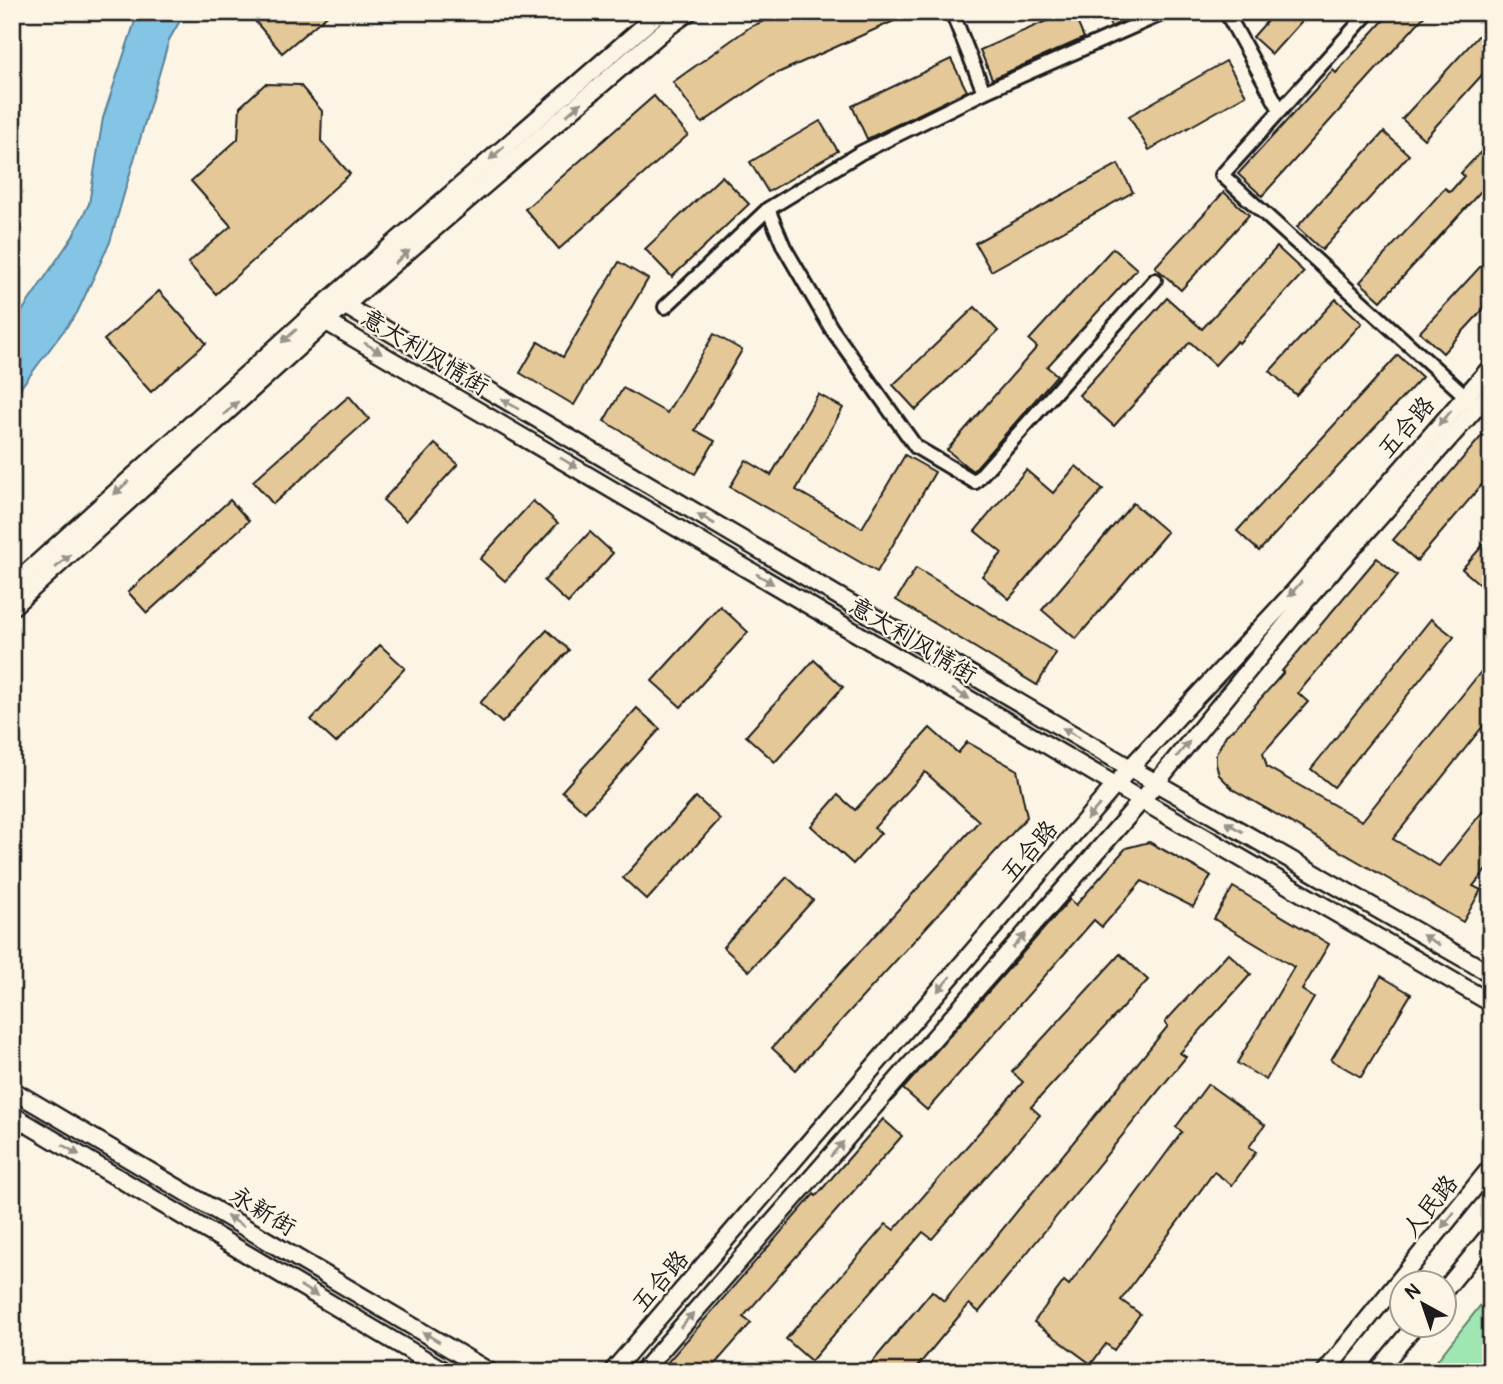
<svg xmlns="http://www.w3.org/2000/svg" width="1503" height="1384" font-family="Pangolin,'LXGW WenKai TC',sans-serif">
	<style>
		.green { fill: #a0e6b3; stroke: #5e8168; stroke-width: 2 }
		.water { fill: #84c4e5; stroke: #5a8195; stroke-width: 2 }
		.building { fill: #e4c898; stroke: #1c1c1c; stroke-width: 2 }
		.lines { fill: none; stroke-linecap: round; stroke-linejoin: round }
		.street-casing { stroke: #1c1c1c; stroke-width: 18 }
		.secondary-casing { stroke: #1c1c1c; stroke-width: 21 }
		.street { stroke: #fcf5e5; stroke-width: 12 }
		.secondary { stroke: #fcf5e5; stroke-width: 16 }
		.oneway { fill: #97938b }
		.labels { text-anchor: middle; stroke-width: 5; stroke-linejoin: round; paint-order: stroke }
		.street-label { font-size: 24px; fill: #1c1c1c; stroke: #fcf5e5 }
	</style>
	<rect width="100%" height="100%" fill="#fcf5e5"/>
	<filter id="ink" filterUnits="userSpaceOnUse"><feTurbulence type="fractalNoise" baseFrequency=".0143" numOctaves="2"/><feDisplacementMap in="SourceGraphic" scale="14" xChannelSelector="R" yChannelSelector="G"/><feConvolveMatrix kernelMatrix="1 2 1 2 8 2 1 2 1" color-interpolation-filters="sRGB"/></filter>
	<g filter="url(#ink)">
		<!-- green -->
		<path class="green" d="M 1491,1292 L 1491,1372 L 1428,1372 Z"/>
		<!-- water -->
		<path class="water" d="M 138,12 L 185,12 L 169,40 L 110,242 L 77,313 L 12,399 L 12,326 L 73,236 L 89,204 L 103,118 Z"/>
		<!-- building -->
		<g class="building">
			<path d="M 265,12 L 331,12 L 282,53 L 255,21 Z"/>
			<path d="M 784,12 L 914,12 L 771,76 L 702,123 L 673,82 L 750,27 Z"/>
			<path d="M 1067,12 L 1073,12 L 1084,38 L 992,79 L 980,50 Z"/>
			<path d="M 1104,12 L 1143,12 L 1111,27 Z"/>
			<path d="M 1275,12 L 1310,12 L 1272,54 L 1253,37 Z"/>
			<path d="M 1391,12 L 1428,12 L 1262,196 L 1238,174 L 1333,70 L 1336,73 Z"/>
			<path d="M 1491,22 L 1491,65 L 1424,139 L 1402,119 Z"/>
			<path d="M 951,59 L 967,91 L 867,139 L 852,106 Z"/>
			<path d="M 1226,61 L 1246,95 L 1149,150 L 1129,116 Z"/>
			<path d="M 265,84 L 300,85 L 322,111 L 321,141 L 350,174 L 216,294 L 188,263 L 231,226 L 191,181 L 238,139 L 240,107 Z"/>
			<path d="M 654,96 L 688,135 L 559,249 L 525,209 Z"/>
			<path d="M 820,121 L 838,151 L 768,192 L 750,162 Z"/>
			<path d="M 1384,132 L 1409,155 L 1322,250 L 1297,227 Z"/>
			<path d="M 1491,141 L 1491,180 L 1381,301 L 1360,282 L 1445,188 L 1450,192 L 1464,176 L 1461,173 Z"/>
			<path d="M 1118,164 L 1133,192 L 991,271 L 975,243 Z"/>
			<path d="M 722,176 L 749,204 L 672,277 L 645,249 Z"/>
			<path d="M 1224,192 L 1249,215 L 1181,290 L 1155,267 Z"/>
			<path d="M 1277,247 L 1304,272 L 1239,343 L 1237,341 L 1215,365 L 1190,342 L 1114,426 L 1079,395 L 1167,298 L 1202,329 Z"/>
			<path d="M 1113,248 L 1137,269 L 1047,367 L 1057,375 L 973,471 L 966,466 L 947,450 L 1037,347 L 1029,340 Z"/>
			<path d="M 1491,255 L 1491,301 L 1443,353 L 1420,332 Z"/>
			<path d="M 619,262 L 648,279 L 574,405 L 520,373 L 538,342 L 563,357 Z"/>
			<path d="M 159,291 L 206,343 L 151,392 L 104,340 Z"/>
			<path d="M 1336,299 L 1362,323 L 1296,395 L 1270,371 Z"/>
			<path d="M 975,307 L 998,331 L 916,410 L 893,385 Z"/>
			<path d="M 714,334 L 742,350 L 695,430 L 715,441 L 695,474 L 604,421 L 623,388 L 667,413 Z"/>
			<path d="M 1398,355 L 1422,377 L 1259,551 L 1237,531 Z"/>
			<path d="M 818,394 L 843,408 L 796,490 L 862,528 L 905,455 L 935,472 L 877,572 L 730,487 L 746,460 L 771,475 Z"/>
			<path d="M 349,396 L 369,419 L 273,504 L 253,481 Z"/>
			<path d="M 1491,425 L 1491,474 L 1417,561 L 1393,540 Z"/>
			<path d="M 435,444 L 458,464 L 406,521 L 383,500 Z"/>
			<path d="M 1076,466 L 1103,489 L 1009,599 L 982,576 L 1002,553 L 975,531 L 1026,470 L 1053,493 Z"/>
			<path d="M 230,500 L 249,521 L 147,613 L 128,592 Z"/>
			<path d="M 533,501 L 558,523 L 505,581 L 480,559 Z"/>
			<path d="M 1133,503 L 1167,532 L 1076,639 L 1042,610 Z"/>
			<path d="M 590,532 L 613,553 L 568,603 L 544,581 Z"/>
			<path d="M 1491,536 L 1491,594 L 1462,569 Z"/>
			<path d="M 1377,558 L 1398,575 L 1298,693 L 1308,702 L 1263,753 L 1267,767 L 1362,821 L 1491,659 L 1491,716 L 1393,839 L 1439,866 L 1491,801 L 1491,864 L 1473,886 L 1481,890 L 1463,922 L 1234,790 L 1219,775 L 1216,764 L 1216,754 L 1226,735 L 1235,728 L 1284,672 L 1282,671 Z"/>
			<path d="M 916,568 L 1056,653 L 1037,685 L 896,600 Z"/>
			<path d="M 720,606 L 748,632 L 681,707 L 652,681 Z"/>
			<path d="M 1431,619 L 1454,637 L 1334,787 L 1311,769 Z"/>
			<path d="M 547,630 L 569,650 L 502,723 L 480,703 Z"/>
			<path d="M 380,645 L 405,668 L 336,743 L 311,720 Z"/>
			<path d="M 814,660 L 843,687 L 775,762 L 746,736 Z"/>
			<path d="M 637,708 L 660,729 L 585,812 L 562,791 Z"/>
			<path d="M 930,728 L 958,753 L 967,742 L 1017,770 L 1027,817 L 796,1070 L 772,1048 L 979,821 L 925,772 L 874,828 L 881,833 L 853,864 L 811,826 L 838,795 L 855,810 Z"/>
			<path d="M 696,797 L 720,819 L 647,900 L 623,878 Z"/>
			<path d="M 1149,842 L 1211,876 L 1193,907 L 1142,881 L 1102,927 L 1094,920 L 927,1110 L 903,1089 L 1070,899 L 1076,905 L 1126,848 Z"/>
			<path d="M 787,877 L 813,900 L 749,971 L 723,947 Z"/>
			<path d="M 1233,887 L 1329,944 L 1302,990 L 1314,998 L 1266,1080 L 1237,1063 L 1294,967 L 1214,919 Z"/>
			<path d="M 1228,953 L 1251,974 L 1180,1053 L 1186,1057 L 979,1312 L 969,1304 L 913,1372 L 876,1372 L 869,1366 L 932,1291 L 944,1301 L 1168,1026 L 1165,1022 Z"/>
			<path d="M 1120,954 L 1148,980 L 1031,1107 L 1040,1115 L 932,1239 L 923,1232 L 811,1361 L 786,1339 L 886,1224 L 894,1230 L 1023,1082 L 1012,1072 Z"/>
			<path d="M 1381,976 L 1411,994 L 1361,1077 L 1331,1060 Z"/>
			<path d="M 1208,1084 L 1265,1125 L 1249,1147 L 1256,1152 L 1232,1185 L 1214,1172 L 1121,1300 L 1140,1314 L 1114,1350 L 1106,1344 L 1091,1364 L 1034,1322 L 1064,1281 L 1069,1285 L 1182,1132 L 1176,1127 Z"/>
			<path d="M 883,1119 L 902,1136 L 743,1317 L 751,1323 L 708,1372 L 659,1372 L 814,1194 L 816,1196 Z"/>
		</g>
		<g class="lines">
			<defs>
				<g id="street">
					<path d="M 952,12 L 984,92"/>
					<path d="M 1226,12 L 1280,110"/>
					<path d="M 1369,12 L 1222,175 L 1471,401"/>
					<path d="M 768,209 L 784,247 L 831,328 L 916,447 L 975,482 L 1155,280"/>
					<path d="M 665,307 L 768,209 L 860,153 L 984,92 L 1166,12"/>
				</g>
				<g id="secondary">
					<path d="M 332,298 L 1130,768 L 1491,974"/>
					<path d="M 313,314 L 1115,785 L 1491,1003"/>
					<path d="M 12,586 L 313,314 L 660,12"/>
					<path d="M 12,607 L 327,321 L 668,27 L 689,12"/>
					<path d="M 12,1090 L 490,1372"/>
					<path d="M 12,1115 L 446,1372"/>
					<path d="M 1444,1291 L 1491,1233"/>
					<path d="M 612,1372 L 1130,768 L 1292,594 L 1491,367"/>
					<path d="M 642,1372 L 1142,800 L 1302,605 L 1491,391"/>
					<path d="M 1325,1372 L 1491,1167"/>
					<path d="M 1377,1372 L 1416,1324"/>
				</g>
			</defs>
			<!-- street casing -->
			<use href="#street" class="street-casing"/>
			<!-- secondary casing -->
			<use href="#secondary" class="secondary-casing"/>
			<!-- street -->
			<use href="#street" class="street"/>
			<!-- secondary -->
			<use href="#secondary" class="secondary"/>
		</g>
		<!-- one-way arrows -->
		<defs><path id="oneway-solid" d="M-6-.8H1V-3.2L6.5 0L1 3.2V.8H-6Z" transform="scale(1.75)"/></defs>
		<g class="oneway">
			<use href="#oneway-solid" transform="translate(574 109) rotate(-41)"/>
			<use href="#oneway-solid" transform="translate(497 153) rotate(139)"/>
			<use href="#oneway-solid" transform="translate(402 257) rotate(-41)"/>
			<use href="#oneway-solid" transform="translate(289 336) rotate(138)"/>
			<use href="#oneway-solid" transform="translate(373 348) rotate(31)"/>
			<use href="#oneway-solid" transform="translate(510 404) rotate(-150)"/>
			<use href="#oneway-solid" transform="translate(231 408) rotate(-42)"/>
			<use href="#oneway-solid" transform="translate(1445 418) rotate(131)"/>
			<use href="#oneway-solid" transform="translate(569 463) rotate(31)"/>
			<use href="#oneway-solid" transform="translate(121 488) rotate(138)"/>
			<use href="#oneway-solid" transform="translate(706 519) rotate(-150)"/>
			<use href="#oneway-solid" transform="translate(63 561) rotate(-42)"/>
			<use href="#oneway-solid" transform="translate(765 579) rotate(31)"/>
			<use href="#oneway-solid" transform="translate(1295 589) rotate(131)"/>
			<use href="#oneway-solid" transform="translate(961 694) rotate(31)"/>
			<use href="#oneway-solid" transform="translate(1071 733) rotate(-150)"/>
			<use href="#oneway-solid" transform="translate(1183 749) rotate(-50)"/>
			<use href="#oneway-solid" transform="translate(1093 812) rotate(131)"/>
			<use href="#oneway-solid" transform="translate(1234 827) rotate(-150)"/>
			<use href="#oneway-solid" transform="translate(1431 940) rotate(-150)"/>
			<use href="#oneway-solid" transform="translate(1019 941) rotate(-49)"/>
			<use href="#oneway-solid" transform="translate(944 984) rotate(131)"/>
			<use href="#oneway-solid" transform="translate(837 1149) rotate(-49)"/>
			<use href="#oneway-solid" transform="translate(71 1150) rotate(31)"/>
			<use href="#oneway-solid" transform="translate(1448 1220) rotate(129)"/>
			<use href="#oneway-solid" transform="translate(235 1221) rotate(-149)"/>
			<use href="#oneway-solid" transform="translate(309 1291) rotate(31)"/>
			<use href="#oneway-solid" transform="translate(687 1320) rotate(-49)"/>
			<use href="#oneway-solid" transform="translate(431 1337) rotate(-149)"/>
		</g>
	</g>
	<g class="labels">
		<!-- street labels -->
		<g class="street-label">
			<text transform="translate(425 352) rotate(31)" y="8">意大利风情街</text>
			<text transform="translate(1406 427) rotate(-49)" y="8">五合路</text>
			<text transform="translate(913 640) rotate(31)" y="8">意大利风情街</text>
			<text transform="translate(1029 851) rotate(-49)" y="8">五合路</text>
			<text transform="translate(1430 1206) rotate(-51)" y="8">人民路</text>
			<text transform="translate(263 1211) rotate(31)" y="8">永新街</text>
			<text transform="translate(660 1281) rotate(-49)" y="8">五合路</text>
		</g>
	</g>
	<!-- margin -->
	<rect width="1503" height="1384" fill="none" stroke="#fcf5e5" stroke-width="42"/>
	<rect x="21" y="21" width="1461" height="1342" fill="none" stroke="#1c1c1c" stroke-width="2.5" filter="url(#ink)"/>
	<!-- north arrow -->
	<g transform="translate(1423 1304) rotate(320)"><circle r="33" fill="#fcf5e5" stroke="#a29e95" stroke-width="2"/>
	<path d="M0-5L12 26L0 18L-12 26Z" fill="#1c1c1c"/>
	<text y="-10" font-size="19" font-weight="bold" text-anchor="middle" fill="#1c1c1c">N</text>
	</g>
</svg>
